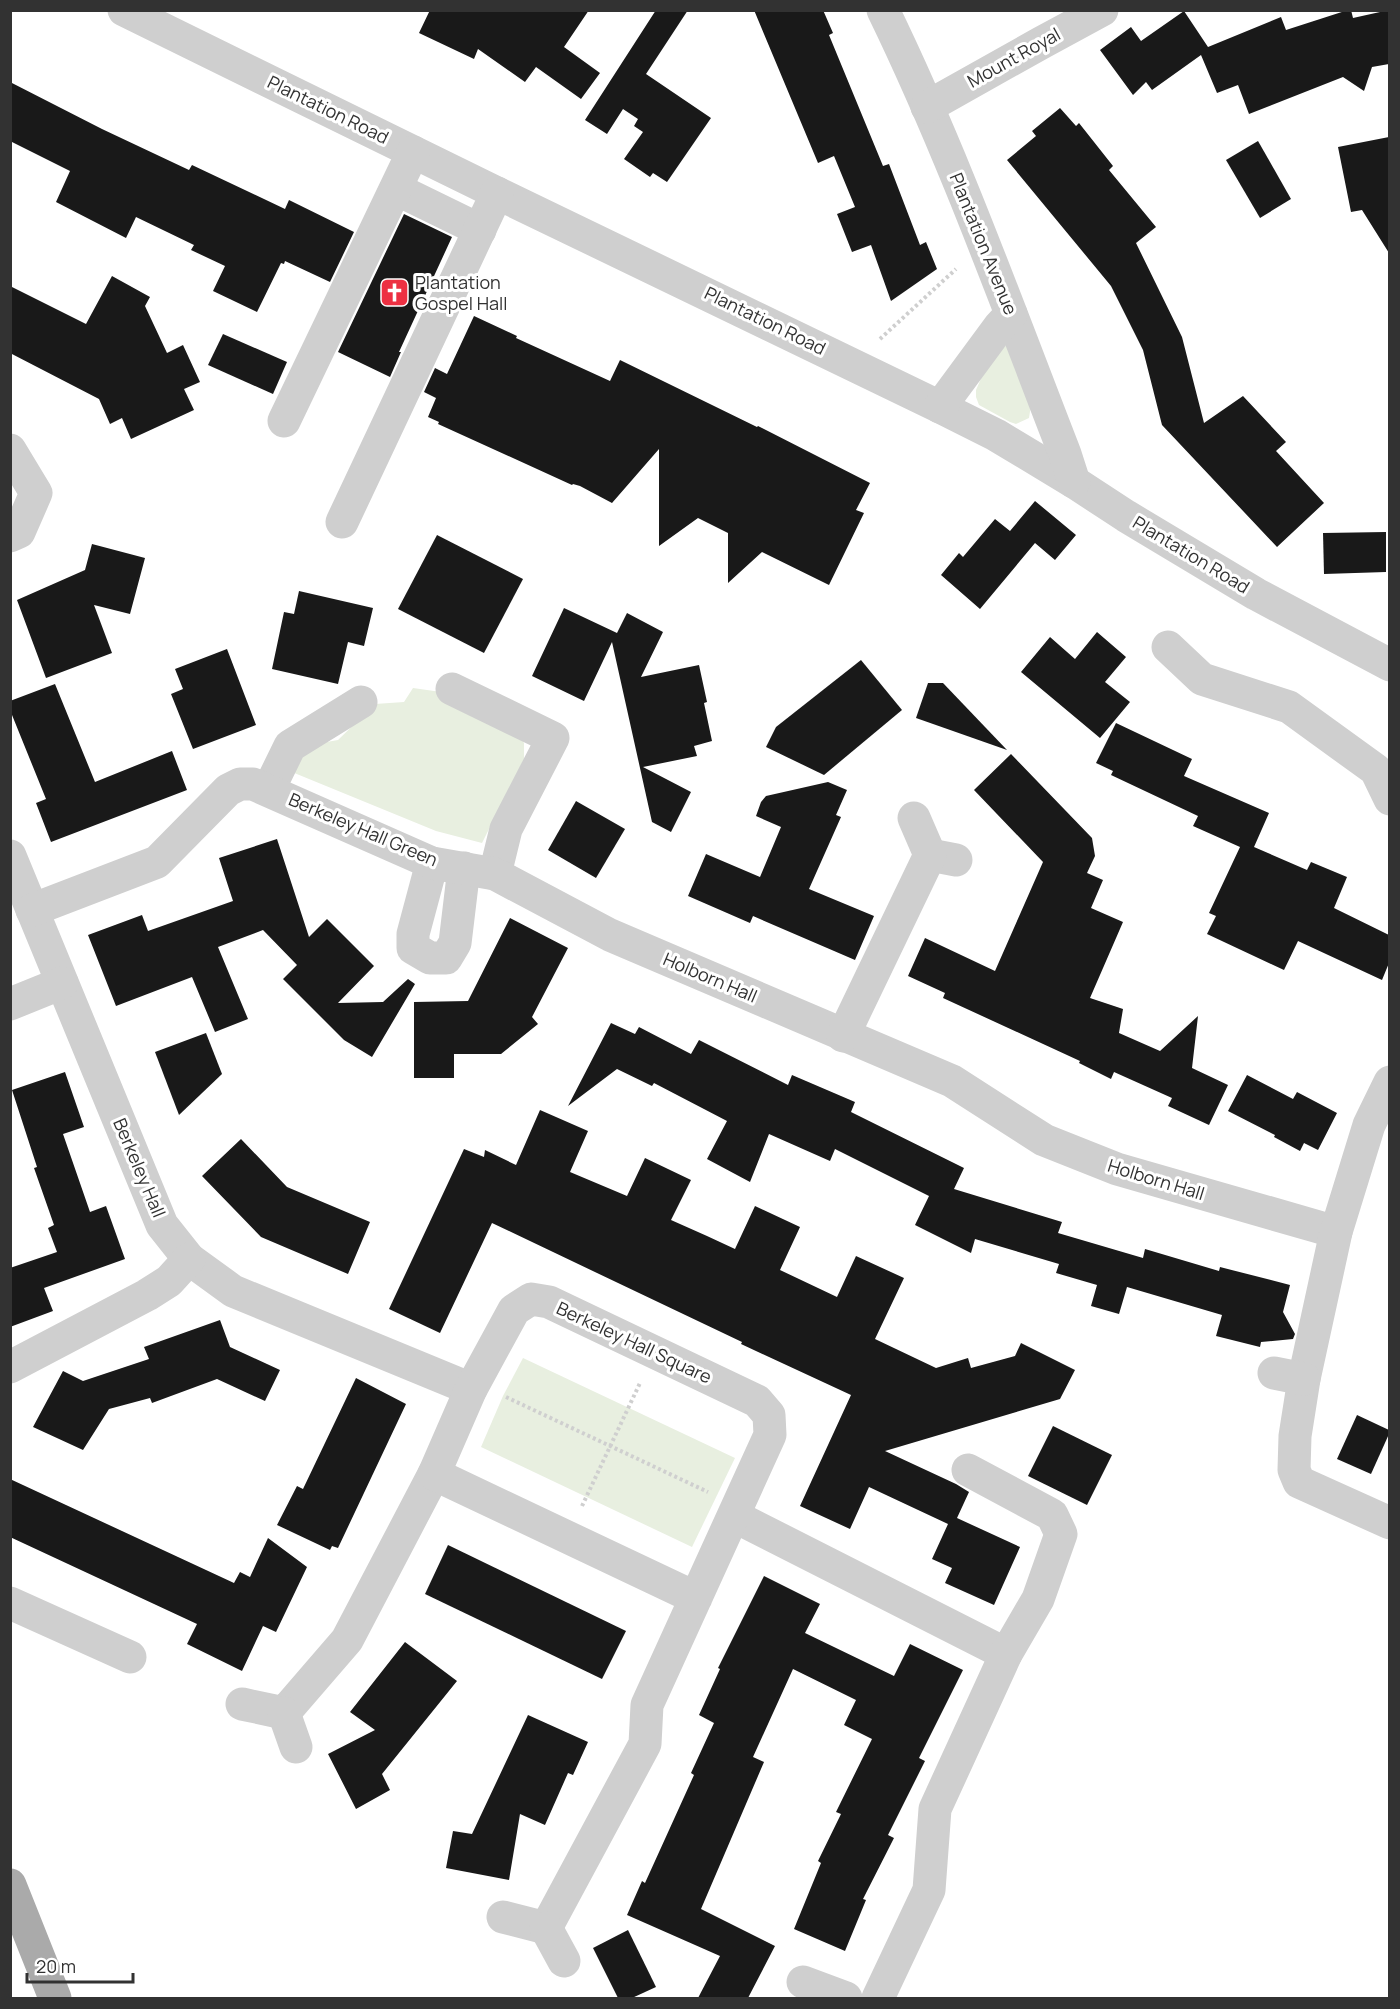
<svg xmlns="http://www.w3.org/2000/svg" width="1400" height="2009" font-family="Manrope,sans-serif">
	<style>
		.green { fill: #e8efe0 }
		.building { fill: #191919 }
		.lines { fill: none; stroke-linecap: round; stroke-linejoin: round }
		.path { stroke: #cfcfcf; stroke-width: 4; stroke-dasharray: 3 3; stroke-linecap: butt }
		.minor { stroke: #cfcfcf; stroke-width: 33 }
		.major { stroke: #aaa; stroke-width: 33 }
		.labels { text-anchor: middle; stroke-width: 6; stroke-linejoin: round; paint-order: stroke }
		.street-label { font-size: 18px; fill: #323232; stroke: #fff }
		.poi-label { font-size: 18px; fill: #323232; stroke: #fff; text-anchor: start }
	</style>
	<rect width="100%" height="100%" fill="#fff"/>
	<!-- green -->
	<g class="green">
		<path d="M 1005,346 L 1007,346 L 1031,405 L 1029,418 L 1016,424 L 1010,422 L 979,405 L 976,397 L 976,390 L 986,367 Z"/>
		<path d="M 413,688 L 441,692 L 518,733 L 524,743 L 524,759 L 482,843 L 436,831 L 287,770 L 296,757 L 321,743 L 338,740 L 375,704 L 404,702 Z"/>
		<path d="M 523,1358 L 735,1458 L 692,1547 L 481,1447 L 503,1396 Z"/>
	</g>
	<!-- building -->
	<g class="building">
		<path d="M 430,10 L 589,10 L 564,47 L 600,73 L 581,99 L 536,67 L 525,82 L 478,49 L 474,59 L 419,33 Z"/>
		<path d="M 656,10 L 688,10 L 646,74 L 711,118 L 667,182 L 653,173 L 650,177 L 624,159 L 643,132 L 634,126 L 638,119 L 623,109 L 607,134 L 585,120 Z"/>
		<path d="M 754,10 L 823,10 L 833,33 L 829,35 L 883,166 L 889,164 L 920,245 L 926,242 L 937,269 L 891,301 L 871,245 L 852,252 L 837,214 L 855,207 L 834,156 L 818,163 Z"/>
		<path d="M 1348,10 L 1351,10 L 1353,18 L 1389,10 L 1389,64 L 1372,67 L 1364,91 L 1343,77 L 1249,114 L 1238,85 L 1217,93 L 1201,55 L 1152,90 L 1146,82 L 1133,95 L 1100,50 L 1131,27 L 1141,41 L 1184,11 L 1208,47 L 1281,17 L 1286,30 Z"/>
		<path d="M 10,82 L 102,129 L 189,170 L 192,165 L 285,209 L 289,200 L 354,232 L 330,282 L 285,261 L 284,264 L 281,263 L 257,312 L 213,291 L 225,266 L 191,250 L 194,245 L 136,217 L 126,238 L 56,202 L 70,171 L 10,141 Z"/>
		<path d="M 1060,108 L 1076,126 L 1079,123 L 1113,166 L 1109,170 L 1156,227 L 1136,243 L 1182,337 L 1204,423 L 1243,396 L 1286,442 L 1276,451 L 1324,503 L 1277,547 L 1162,425 L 1143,350 L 1111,286 L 1007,160 L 1036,136 L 1032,131 Z"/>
		<path d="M 1389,137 L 1389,253 L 1362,210 L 1351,212 L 1338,147 Z"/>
		<path d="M 1258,141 L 1291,199 L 1260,218 L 1226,160 Z"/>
		<path d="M 404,214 L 452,237 L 399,352 L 401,352 L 390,377 L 338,352 Z"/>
		<path d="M 112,276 L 150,297 L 145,306 L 167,353 L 183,345 L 200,382 L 184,389 L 194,410 L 131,439 L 122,418 L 110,424 L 99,399 L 10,353 L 10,286 L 86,324 Z"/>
		<path d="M 474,316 L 517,336 L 516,338 L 610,381 L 620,360 L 757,427 L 758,426 L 870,483 L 856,510 L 864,513 L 829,585 L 762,552 L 728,583 L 728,533 L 698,518 L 659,546 L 659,449 L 612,503 L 580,486 L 573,484 L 572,485 L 438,424 L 439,422 L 428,417 L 436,398 L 424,392 L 435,368 L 447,374 Z"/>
		<path d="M 223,334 L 287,362 L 273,394 L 208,365 Z"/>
		<path d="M 1035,501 L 1076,535 L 1055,560 L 1035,543 L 980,609 L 941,575 L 959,553 L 963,557 L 995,519 L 1010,531 Z"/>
		<path d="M 1386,532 L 1386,572 L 1324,574 L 1323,533 Z"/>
		<path d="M 437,535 L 523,579 L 484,653 L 398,609 Z"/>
		<path d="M 92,544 L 145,558 L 130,614 L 94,605 L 112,653 L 46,678 L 17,600 L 85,570 Z"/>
		<path d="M 299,591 L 373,608 L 364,646 L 348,642 L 338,684 L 272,669 L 284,612 L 294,614 Z"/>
		<path d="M 564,608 L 617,633 L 614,639 L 627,613 L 663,632 L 641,677 L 699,665 L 707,702 L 704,703 L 712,741 L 694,746 L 697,756 L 643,767 L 691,792 L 671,832 L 652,822 L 612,642 L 584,701 L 532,676 Z"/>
		<path d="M 1097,632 L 1126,657 L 1105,682 L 1130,702 L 1100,738 L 1021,672 L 1050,637 L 1075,659 Z"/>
		<path d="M 227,649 L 256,725 L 193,749 L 171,694 L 183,689 L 175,669 Z"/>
		<path d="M 861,660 L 902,710 L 824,775 L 766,747 L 776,727 Z"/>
		<path d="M 928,683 L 943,683 L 1007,750 L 916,718 Z"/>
		<path d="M 55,684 L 95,782 L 172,751 L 187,790 L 51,842 L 36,803 L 46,799 L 10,710 L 10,701 Z"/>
		<path d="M 1116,723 L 1192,759 L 1184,776 L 1269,813 L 1254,847 L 1307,870 L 1311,862 L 1347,877 L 1334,908 L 1389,935 L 1389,963 L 1382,980 L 1298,941 L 1284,970 L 1207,934 L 1216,916 L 1209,913 L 1240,847 L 1193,826 L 1198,816 L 1111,775 L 1113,771 L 1096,763 Z"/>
		<path d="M 1011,754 L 1092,838 L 1095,856 L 1087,873 L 1103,880 L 1091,908 L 1123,922 L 1090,998 L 1123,1009 L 1119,1033 L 1160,1051 L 1198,1016 L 1192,1068 L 1228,1085 L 1209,1125 L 1168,1106 L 1172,1098 L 1114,1072 L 1111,1079 L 1079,1063 L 1080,1061 L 943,998 L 945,993 L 908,976 L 925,938 L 995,971 L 1043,862 L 974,790 Z"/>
		<path d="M 828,782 L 847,790 L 836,815 L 841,817 L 809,889 L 874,916 L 855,960 L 753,916 L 750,923 L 688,896 L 706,854 L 760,877 L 781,827 L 756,816 L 761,802 L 766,796 Z"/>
		<path d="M 576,801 L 625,829 L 596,878 L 548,850 Z"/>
		<path d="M 277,839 L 309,937 L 327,919 L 374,966 L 338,1003 L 383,1002 L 408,979 L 415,984 L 372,1057 L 344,1040 L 283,979 L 297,965 L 263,930 L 218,947 L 248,1019 L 215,1032 L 192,977 L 116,1006 L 88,935 L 142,915 L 148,931 L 233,901 L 219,858 Z"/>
		<path d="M 510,918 L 568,948 L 532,1017 L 538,1024 L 501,1054 L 454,1054 L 454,1078 L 414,1078 L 414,1002 L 468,1001 Z"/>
		<path d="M 611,1023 L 635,1034 L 639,1027 L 691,1054 L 699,1040 L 788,1085 L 792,1075 L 855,1102 L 851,1112 L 964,1168 L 954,1189 L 1062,1222 L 1058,1233 L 1143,1258 L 1145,1249 L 1219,1271 L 1220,1267 L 1290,1285 L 1283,1312 L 1295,1334 L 1293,1339 L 1261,1342 L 1260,1347 L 1216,1336 L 1222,1315 L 1127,1287 L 1119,1314 L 1091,1306 L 1097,1285 L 1056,1273 L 1059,1264 L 975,1239 L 971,1253 L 915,1225 L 929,1196 L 835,1149 L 830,1161 L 769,1134 L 750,1182 L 707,1159 L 727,1121 L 654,1083 L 652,1086 L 617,1069 L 568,1106 Z"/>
		<path d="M 206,1033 L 222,1074 L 179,1115 L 155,1052 Z"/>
		<path d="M 65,1072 L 84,1127 L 63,1134 L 90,1212 L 106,1206 L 125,1259 L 44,1288 L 53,1311 L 10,1327 L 10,1268 L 57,1252 L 48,1228 L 54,1225 L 34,1168 L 37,1167 L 12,1090 Z"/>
		<path d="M 1247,1075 L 1293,1099 L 1297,1092 L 1337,1113 L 1318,1150 L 1304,1143 L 1300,1151 L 1274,1137 L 1275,1135 L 1228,1111 Z"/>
		<path d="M 540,1110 L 588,1131 L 570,1172 L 627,1196 L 645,1158 L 691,1180 L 671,1220 L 707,1236 L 735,1249 L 755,1206 L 800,1227 L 780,1270 L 837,1297 L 856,1256 L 904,1278 L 875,1339 L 936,1368 L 968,1358 L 971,1368 L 1015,1356 L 1021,1343 L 1075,1370 L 1060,1399 L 885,1451 L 956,1484 L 969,1492 L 957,1518 L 1020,1547 L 994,1605 L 945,1583 L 952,1568 L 932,1559 L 948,1524 L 869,1487 L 850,1529 L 800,1506 L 851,1395 L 741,1344 L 742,1342 L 492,1223 L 440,1333 L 389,1309 L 464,1149 L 484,1157 L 485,1150 L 516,1165 Z"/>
		<path d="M 241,1139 L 287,1187 L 370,1222 L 348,1274 L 261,1237 L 202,1176 Z"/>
		<path d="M 220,1320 L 230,1347 L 280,1370 L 265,1401 L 217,1379 L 152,1403 L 150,1398 L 109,1409 L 83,1450 L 33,1427 L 63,1371 L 83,1381 L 149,1359 L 144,1347 Z"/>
		<path d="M 356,1378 L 406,1404 L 338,1548 L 332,1546 L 330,1550 L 277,1525 L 297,1486 L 303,1489 Z"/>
		<path d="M 1357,1415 L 1389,1430 L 1389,1434 L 1371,1474 L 1337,1459 Z"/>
		<path d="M 1053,1426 L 1112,1455 L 1087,1505 L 1028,1476 Z"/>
		<path d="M 10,1479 L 234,1583 L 240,1572 L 250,1577 L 268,1538 L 307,1567 L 276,1632 L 263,1626 L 242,1671 L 187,1644 L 197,1624 L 10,1537 Z"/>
		<path d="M 448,1545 L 626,1631 L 602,1679 L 425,1594 Z"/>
		<path d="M 764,1576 L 820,1604 L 805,1633 L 894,1676 L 910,1644 L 963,1670 L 919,1758 L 925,1761 L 888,1835 L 894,1838 L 863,1899 L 866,1900 L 845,1951 L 794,1929 L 821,1863 L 818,1861 L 841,1814 L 836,1812 L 872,1739 L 844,1725 L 856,1700 L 793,1669 L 753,1757 L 764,1762 L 701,1909 L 775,1946 L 748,1998 L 698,1998 L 720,1956 L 627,1915 L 642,1881 L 645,1883 L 694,1775 L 691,1773 L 714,1723 L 699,1715 L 720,1669 L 718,1668 Z"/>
		<path d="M 405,1642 L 457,1681 L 382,1774 L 390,1790 L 356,1809 L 328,1754 L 375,1730 L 350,1712 Z"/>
		<path d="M 528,1715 L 588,1742 L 573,1775 L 568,1773 L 545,1825 L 520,1814 L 509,1880 L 446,1868 L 453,1831 L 472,1834 Z"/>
		<path d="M 628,1930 L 656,1987 L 632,1998 L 618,1998 L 593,1948 Z"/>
	</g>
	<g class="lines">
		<!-- path -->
		<g class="path">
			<path d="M 880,339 L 956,269"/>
			<path d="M 506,1397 L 708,1492"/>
			<path d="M 582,1506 L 640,1383"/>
		</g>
		<!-- minor -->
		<g class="minor">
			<path d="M 124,10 L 497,193 L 940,407 L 996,435 L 1074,482 L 1126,516 L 1256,594 L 1390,665"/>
			<path d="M 883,10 C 953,154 1007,305 1065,454 L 1074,482"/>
			<path d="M 927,107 L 1041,43 L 1102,10"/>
			<path d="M 396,189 L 480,230"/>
			<path d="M 940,407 L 999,327 L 1011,314"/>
			<path d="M 284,421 L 413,152"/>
			<path d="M 10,450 L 36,493 L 19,532 L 10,536"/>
			<path d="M 342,522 L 497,193"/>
			<path d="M 1168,647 L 1202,679 L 1289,707 L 1376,770 L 1390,799"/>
			<path d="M 452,689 L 553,738 L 506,829 L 495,874"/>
			<path d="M 269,789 L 290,746 L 361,702"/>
			<path d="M 930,855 L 956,860"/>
			<path d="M 10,856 L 162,1225 L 189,1259 L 233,1291 L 471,1389"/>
			<path d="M 432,863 L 413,934 L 413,948 L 430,958 L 446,958 L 455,943 L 464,868"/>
			<path d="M 32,910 L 157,862 L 228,790 L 240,784 L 253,784 L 432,863 L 495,874 L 610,935 L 952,1081 L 1044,1140 L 1117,1169 L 1336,1232"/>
			<path d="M 10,1004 L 62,983"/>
			<path d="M 843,1036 L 930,855 L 914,818"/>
			<path d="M 1390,1082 L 1369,1125 L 1336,1232 L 1304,1379 L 1295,1436 L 1294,1470 L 1299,1482 L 1390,1523"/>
			<path d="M 10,1367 L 147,1295 L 169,1281 L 189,1259"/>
			<path d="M 1274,1373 L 1304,1379"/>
			<path d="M 734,1516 L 1006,1654"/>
			<path d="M 10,1603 L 130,1657"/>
			<path d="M 242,1704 L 284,1713 L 347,1640 L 434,1474"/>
			<path d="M 284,1713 L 296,1747"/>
			<path d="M 503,1917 L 546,1928 L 645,1744 L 647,1705 L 770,1435 L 769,1415 L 757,1401 L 549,1302 L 531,1299 L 514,1310 L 471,1389 L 434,1474 L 696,1598"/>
			<path d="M 546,1928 L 564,1961"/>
			<path d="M 803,1982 L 846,1998"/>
			<path d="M 878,1998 L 929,1890 L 935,1809 L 1006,1654 L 1038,1599 L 1061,1534 L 1052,1515 L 968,1470"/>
		</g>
		<!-- major -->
		<path class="major" d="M 10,1885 L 55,1998"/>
	</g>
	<!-- icons -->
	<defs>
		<symbol id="church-square" viewBox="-11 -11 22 22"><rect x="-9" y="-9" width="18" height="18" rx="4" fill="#ed3042" stroke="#fff"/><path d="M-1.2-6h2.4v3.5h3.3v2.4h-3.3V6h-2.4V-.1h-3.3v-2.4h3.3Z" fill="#fff"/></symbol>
	</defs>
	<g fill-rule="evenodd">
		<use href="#church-square" x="378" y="276" width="33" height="33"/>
	</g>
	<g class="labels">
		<!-- street labels -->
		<g class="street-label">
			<text transform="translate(1014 58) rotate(-29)" y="6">Mount Royal</text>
			<text transform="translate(328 110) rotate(26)" y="6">Plantation Road</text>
			<text transform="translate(983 244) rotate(68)" y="6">Plantation Avenue</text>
			<text transform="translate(765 321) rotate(26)" y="6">Plantation Road</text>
			<text transform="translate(1191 555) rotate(31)" y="6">Plantation Road</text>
			<text transform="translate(363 830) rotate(23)" y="6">Berkeley Hall Green</text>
			<text transform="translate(710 978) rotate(23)" y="6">Holborn Hall</text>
			<text transform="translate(139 1168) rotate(67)" y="6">Berkeley Hall</text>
			<text transform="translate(1156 1180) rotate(17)" y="6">Holborn Hall</text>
			<text transform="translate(634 1343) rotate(25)" y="6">Berkeley Hall Square</text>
		</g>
		<!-- poi labels -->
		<g class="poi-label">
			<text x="415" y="289">Plantation<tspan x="415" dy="21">Gospel Hall</tspan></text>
		</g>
	</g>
	<!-- border -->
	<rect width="1400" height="2009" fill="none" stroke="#323232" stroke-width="24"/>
	<!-- scale -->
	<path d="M27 1973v9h106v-9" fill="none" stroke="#323232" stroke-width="3"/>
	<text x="36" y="1973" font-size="18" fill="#323232" stroke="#ffffff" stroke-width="4.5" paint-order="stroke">20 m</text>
</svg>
